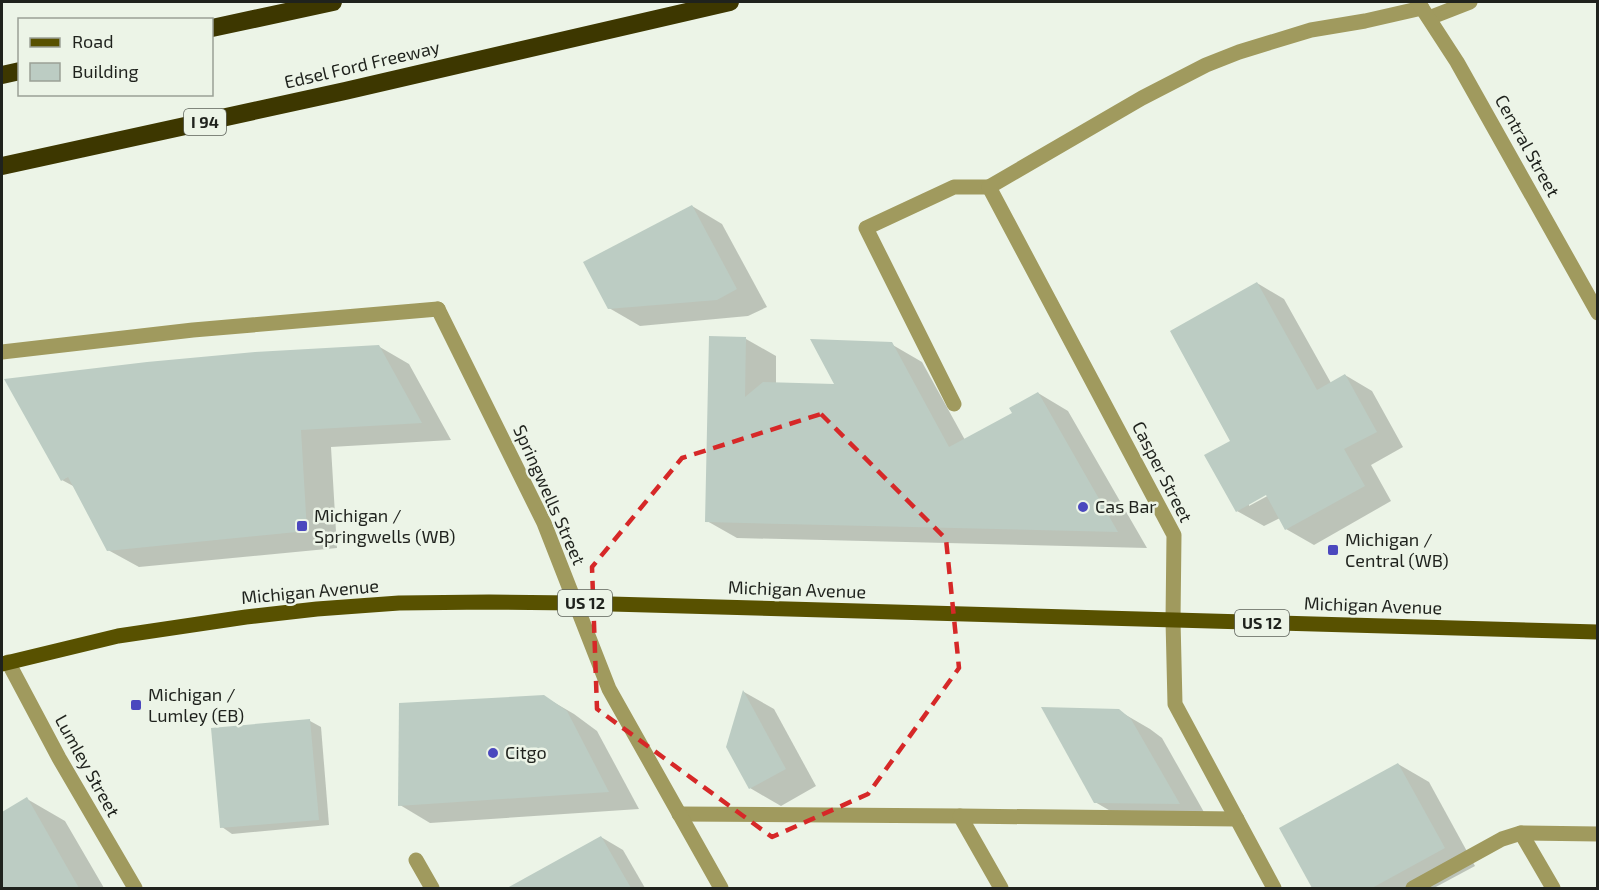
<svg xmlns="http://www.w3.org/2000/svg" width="1599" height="890" font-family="'Exo 2',sans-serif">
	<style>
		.shadow { fill: #0003; fill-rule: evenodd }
		.building { fill: #bcccc3 }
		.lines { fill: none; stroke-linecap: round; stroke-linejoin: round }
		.service { stroke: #a09a5e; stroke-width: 15 }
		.minor { stroke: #a09a5e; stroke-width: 15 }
		.tertiary { stroke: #a09a5e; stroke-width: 15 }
		.primary { stroke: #585100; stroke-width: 15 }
		.motorway { stroke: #3d3700; stroke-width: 18 }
		.marked { fill: none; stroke: #d62828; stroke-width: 4.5; stroke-dasharray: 12 8; stroke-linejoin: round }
		.poi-dot { fill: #4b48be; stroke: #ecf4e7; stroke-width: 2 }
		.labels { text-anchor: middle; stroke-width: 5; stroke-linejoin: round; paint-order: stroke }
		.shield { fill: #ecf4e7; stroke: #5c615a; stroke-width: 1.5 }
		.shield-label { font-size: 16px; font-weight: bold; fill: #1f221d }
		.street-label { font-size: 18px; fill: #1f221d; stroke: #ecf4e7 }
		.poi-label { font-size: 18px; fill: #1f221d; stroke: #ecf4e7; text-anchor: start }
	</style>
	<rect width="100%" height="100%" fill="#ecf4e7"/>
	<!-- shadow -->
	<g class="shadow">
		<path d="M 692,206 L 722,224 L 767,307 L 748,316 L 640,326 L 609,308 Z"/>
		<path d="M 1257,283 L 1284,299 L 1331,383 L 1345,375 L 1372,391 L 1403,447 L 1371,465 L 1391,501 L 1314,545 L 1286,529 L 1280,518 L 1264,526 L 1237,511 L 1232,441 ZM 1272,490 L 1273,493 L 1249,506 L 1249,503 Z"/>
		<path d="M 746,339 L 776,356 L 776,384 L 836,386 L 891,344 L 922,362 L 965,440 L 1014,414 L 1038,393 L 1068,411 L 1147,548 L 737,538 L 707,521 Z"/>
		<path d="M 378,346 L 409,364 L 451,440 L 331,447 L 337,548 L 139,567 L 108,550 L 75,487 L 62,480 L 255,354 Z"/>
		<path d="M 744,692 L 774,709 L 816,786 L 781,806 L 750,788 L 728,747 Z"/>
		<path d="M 543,696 L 574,714 L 597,731 L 639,809 L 430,823 L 400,805 Z"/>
		<path d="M 1119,711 L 1150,729 L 1162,738 L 1209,821 L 1126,820 L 1095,802 Z"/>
		<path d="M 310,721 L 321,727 L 329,825 L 232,834 L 222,827 Z"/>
		<path d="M 1398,764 L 1429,782 L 1475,866 L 1434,888 L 1314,888 L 1281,829 Z"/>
		<path d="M 27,799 L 65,821 L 104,888 L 2,888 L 2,880 L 14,872 L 2,851 L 2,814 Z"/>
		<path d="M 601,837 L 623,850 L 645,888 L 530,888 L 525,880 Z"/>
	</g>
	<!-- building -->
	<g class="building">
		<path d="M 692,205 L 737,289 L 717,300 L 608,309 L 583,262 Z"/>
		<path d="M 1257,282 L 1317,390 L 1345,374 L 1377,432 L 1344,449 L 1365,486 L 1285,530 L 1266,495 L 1236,512 L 1204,455 L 1230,441 L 1170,331 Z"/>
		<path d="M 709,336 L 746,337 L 745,397 L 763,382 L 834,384 L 810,339 L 892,342 L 949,447 L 1012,413 L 1009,408 L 1038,392 L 1118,532 L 705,522 Z"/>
		<path d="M 379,345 L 422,423 L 301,430 L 307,531 L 107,551 L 68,477 L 61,481 L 4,379 L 147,362 L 255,352 Z"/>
		<path d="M 743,690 L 786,769 L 749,789 L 726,747 Z"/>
		<path d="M 544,695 L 567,711 L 609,792 L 398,806 L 399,703 Z"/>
		<path d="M 1041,707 L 1119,709 L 1131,719 L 1180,804 L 1094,803 Z"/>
		<path d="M 310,719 L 319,820 L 220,828 L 211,728 Z"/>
		<path d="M 1398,763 L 1445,848 L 1372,888 L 1312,888 L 1279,828 Z"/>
		<path d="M 27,797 L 79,888 L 2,888 L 2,812 Z"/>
		<path d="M 601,836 L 631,888 L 507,888 Z"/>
	</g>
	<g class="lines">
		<!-- service -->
		<g class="service">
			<path d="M 2,352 L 193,330 L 438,309"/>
			<path d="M 954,404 L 866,228 L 954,187 L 989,187"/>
			<path d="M 679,814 L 960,816"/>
			<path d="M 1521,833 L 1553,888"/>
			<path d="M 416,860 L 432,888"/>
			<path d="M 1001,888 L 960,816 L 1237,819"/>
			<path d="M 1413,888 L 1502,839 L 1521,833 L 1598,834"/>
		</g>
		<!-- minor -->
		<g class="minor">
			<path d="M 1429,18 L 1470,2"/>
			<path d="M 438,309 L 544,523 L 609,689 L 721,888"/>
			<path d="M 8,662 L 59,758 L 135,888"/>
			<path d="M 1274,888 L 1175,704 L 1173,620 L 1174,535 L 989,187 L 1142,98 L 1206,65 L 1239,52 L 1311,30 L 1365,21 L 1422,8"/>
		</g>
		<!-- tertiary -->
		<path class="tertiary" d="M 1418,2 L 1457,62 L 1598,313"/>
		<!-- primary -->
		<path class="primary" d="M 2,664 L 118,636 L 246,617 L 317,609 L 399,603 L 489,602 L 575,603 L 1598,632"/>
		<!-- motorway -->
		<g class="motorway">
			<path d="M 212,28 L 333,2"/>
			<path d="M 2,75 L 20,71"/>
			<path d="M 2,166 L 345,91 L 730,2"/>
		</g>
	</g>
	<!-- marked area -->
	<path class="marked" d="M 821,414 L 946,539 L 959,668 L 868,794 L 772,837 L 597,709 L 592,567 L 682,458 Z"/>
	<!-- markers -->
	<g class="poi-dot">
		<circle cx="1083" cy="507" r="6"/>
		<rect x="296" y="520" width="12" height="12" rx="3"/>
		<rect x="1327" y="544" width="12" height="12" rx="3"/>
		<rect x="130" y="699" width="12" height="12" rx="3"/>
		<circle cx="493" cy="753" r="6"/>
	</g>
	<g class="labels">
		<!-- shield labels -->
		<g class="shield">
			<rect x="184" y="109" width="42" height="26" rx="4.5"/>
			<rect x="558" y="590" width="54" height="26" rx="4.5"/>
			<rect x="1235" y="610" width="54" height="26" rx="4.5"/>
		</g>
		<g class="shield-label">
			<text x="205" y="128">I 94</text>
			<text x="585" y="609">US 12</text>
			<text x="1262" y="629">US 12</text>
		</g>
		<!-- street labels -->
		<g class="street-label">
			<text transform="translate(362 65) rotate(-13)" y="6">Edsel Ford Freeway</text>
			<text transform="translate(1527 146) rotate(61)" y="6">Central Street</text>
			<text transform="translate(1162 472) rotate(63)" y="6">Casper Street</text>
			<text transform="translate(549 495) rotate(66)" y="6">Springwells Street</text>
			<text transform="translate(797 590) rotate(2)" y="6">Michigan Avenue</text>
			<text transform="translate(310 592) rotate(-5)" y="6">Michigan Avenue</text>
			<text transform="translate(1373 606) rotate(2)" y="6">Michigan Avenue</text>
			<text transform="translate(87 766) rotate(61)" y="6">Lumley Street</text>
		</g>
		<!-- poi labels -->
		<g class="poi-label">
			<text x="1095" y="513">Cas Bar</text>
			<text x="314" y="522">Michigan /<tspan x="314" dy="21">Springwells (WB)</tspan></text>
			<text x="1345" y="546">Michigan /<tspan x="1345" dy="21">Central (WB)</tspan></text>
			<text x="148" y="701">Michigan /<tspan x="148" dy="21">Lumley (EB)</tspan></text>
			<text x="505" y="759">Citgo</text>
		</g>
	</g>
	<!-- border -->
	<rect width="1599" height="890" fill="none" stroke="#1f221d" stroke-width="6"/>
	<!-- legend -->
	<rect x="18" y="18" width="195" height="78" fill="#ecf4e7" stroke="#9aa096" stroke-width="1.5"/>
	<rect x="30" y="38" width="30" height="9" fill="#585100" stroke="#9aa096" stroke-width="1.5"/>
	<text x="72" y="48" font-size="18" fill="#1f221d">Road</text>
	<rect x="30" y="63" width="30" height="18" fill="#bcccc3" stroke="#9aa096" stroke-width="1.5"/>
	<text x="72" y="78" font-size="18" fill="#1f221d">Building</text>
</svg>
